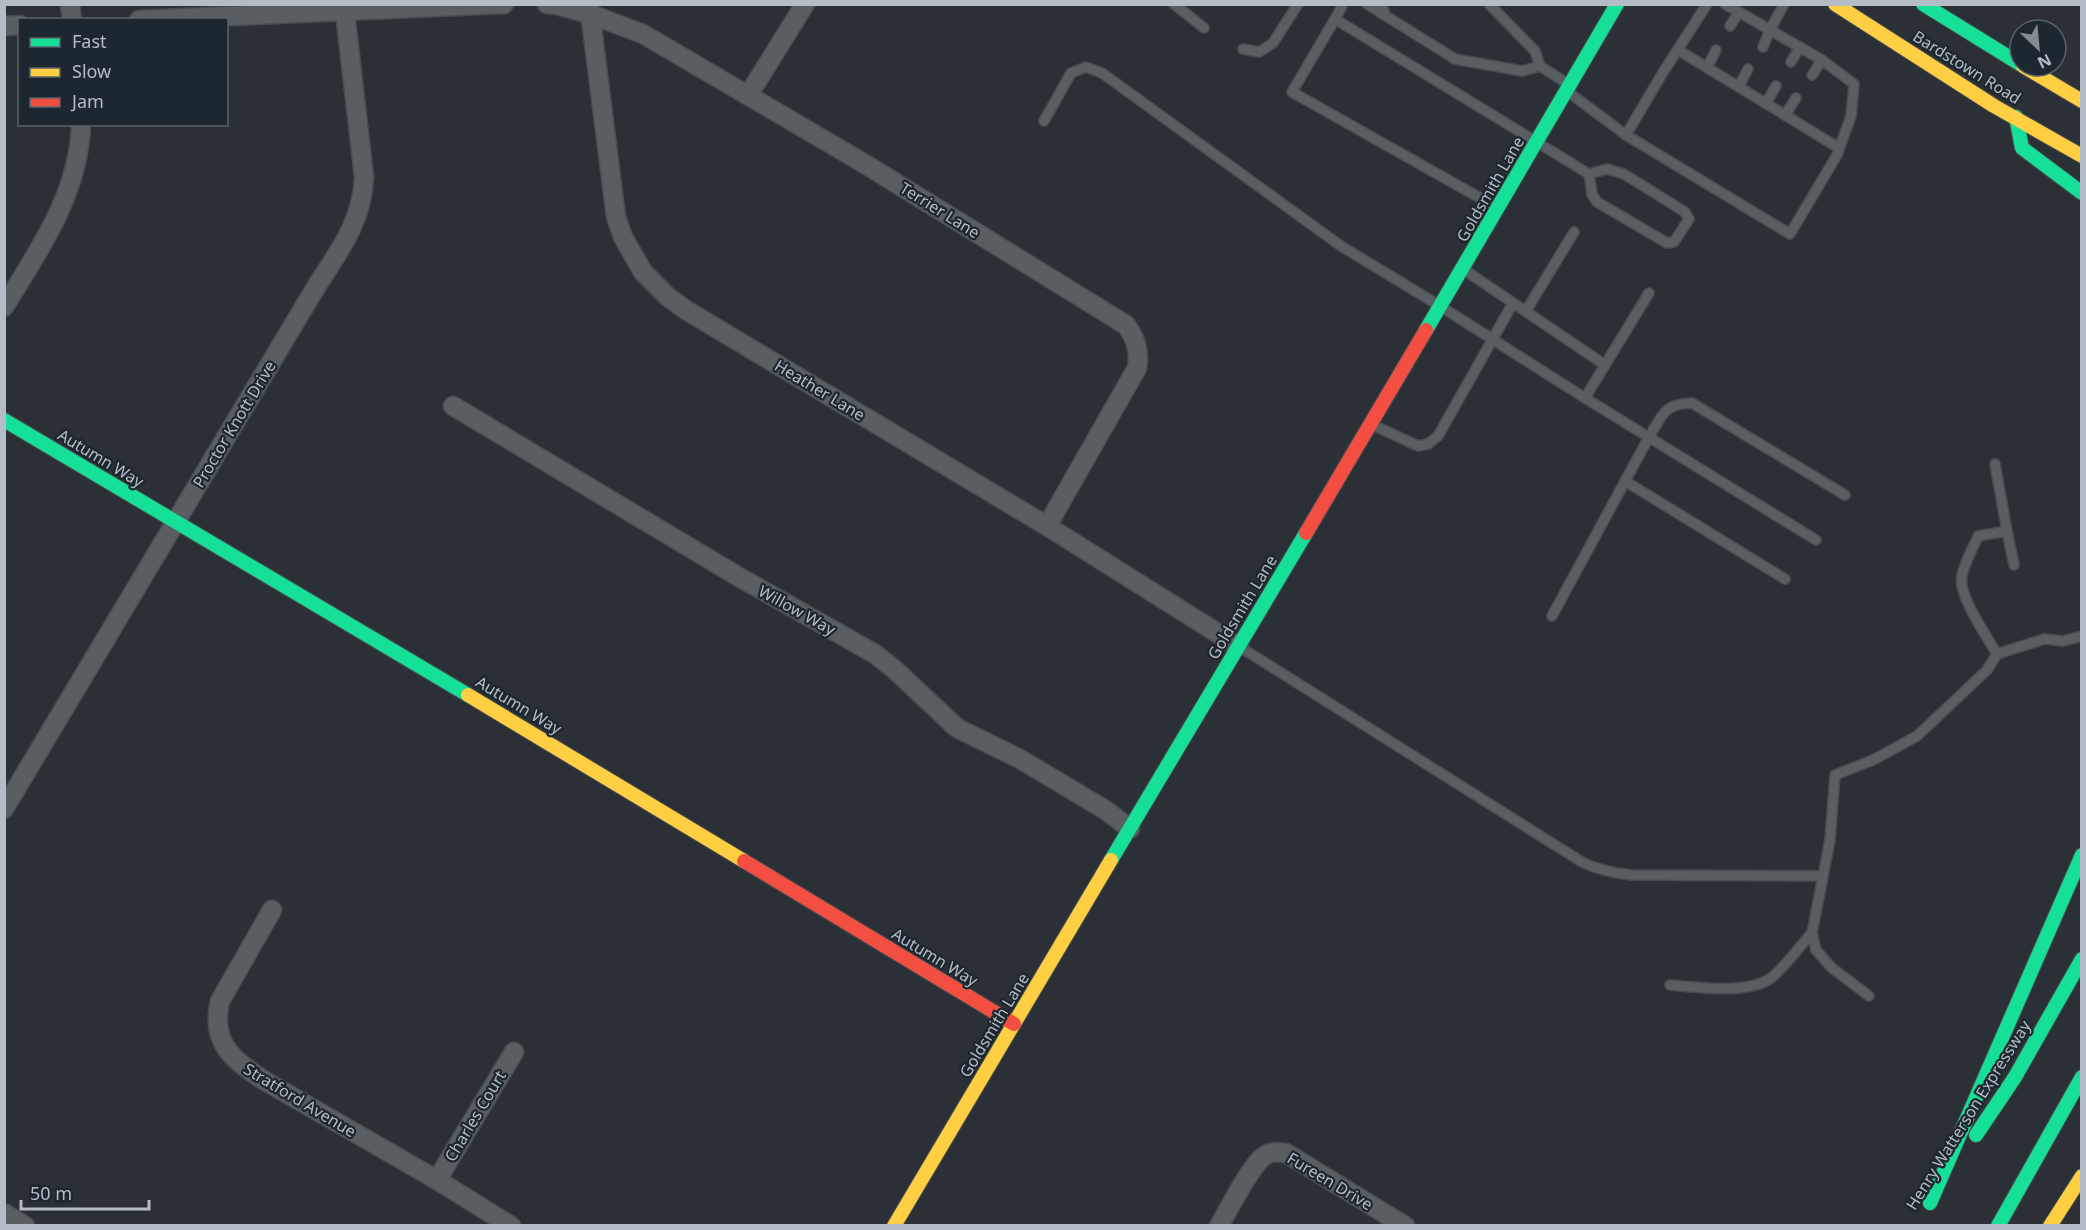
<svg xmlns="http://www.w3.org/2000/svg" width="2086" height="1230" font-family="'Noto Sans',sans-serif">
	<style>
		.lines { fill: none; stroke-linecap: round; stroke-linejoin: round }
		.lane-casing { stroke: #484c50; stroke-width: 12 }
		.street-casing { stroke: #484c50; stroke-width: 21 }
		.fast-casing { stroke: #484c50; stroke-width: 16 }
		.slow-casing { stroke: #484c50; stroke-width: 16 }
		.jam-casing { stroke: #484c50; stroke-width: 16 }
		.lane { stroke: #595e63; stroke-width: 9 }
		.street { stroke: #595e63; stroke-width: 18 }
		.fast { stroke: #16e098; stroke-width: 14 }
		.slow { stroke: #ffcf43; stroke-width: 14 }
		.jam { stroke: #f24e42; stroke-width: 14 }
		.labels { text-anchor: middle; stroke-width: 4.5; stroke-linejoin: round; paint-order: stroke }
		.street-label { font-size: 16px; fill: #b4bdc6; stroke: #1d272f }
	</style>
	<rect width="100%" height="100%" fill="#2a3035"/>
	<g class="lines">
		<defs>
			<g id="lane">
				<path d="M 1174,4 L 1204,28"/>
				<path d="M 1367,4 L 1386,16"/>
				<path d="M 1381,4 L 1386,16 L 1455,59 L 1522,71 L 1540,66"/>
				<path d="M 1489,4 L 1535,51 L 1540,66 L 1568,84"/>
				<path d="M 1707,4 L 1662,74 L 1626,135 L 1790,234 L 1837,155 L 1851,116 L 1854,84 L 1822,60 L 1770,30 L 1763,47"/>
				<path d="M 1725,4 L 1770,30 L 1784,4"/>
				<path d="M 1335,19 L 1343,4"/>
				<path d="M 1730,26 L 1739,12"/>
				<path d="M 1243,49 L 1259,52 L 1273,43 L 1298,4"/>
				<path d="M 1678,50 L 1839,148"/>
				<path d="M 1791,62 L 1800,47"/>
				<path d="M 1707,68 L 1716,50"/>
				<path d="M 1812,75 L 1822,60"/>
				<path d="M 1739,86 L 1748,69"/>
				<path d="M 1567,91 L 1626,135"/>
				<path d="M 1766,103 L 1776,86"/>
				<path d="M 1785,115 L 1796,98"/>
				<path d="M 1044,121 L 1071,73 L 1086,67 L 1102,73 L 1341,246 L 1440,306 L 1585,398 L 1605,365"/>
				<path d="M 1496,207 L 1292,92 L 1335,19 L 1589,174 L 1607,169 L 1624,174 L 1685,212 L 1689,219 L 1674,242 L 1667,243 L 1597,202 L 1592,194 L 1589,174"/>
				<path d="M 1463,269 L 1605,365 L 1649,293"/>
				<path d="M 1526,311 L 1574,232"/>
				<path d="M 1585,398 L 1816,540"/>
				<path d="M 1373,425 L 1418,446 L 1428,444 L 1438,436 L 1513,303"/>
				<path d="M 1625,481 L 1785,579"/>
				<path d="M 2007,531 L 2014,565"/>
				<path d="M 1552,616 L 1649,437 C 1663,415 1663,404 1692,403 L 1845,495"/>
				<path d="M 1240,647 L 1582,862 C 1598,870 1613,873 1631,875 L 1822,876"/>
				<path d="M 1997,654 L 2044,639 L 2063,641 L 2082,636"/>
				<path d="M 1670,985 C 1697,987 1747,995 1771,978 C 1784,968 1800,946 1812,933"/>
				<path d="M 1869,996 L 1832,968 L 1816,950 L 1812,933 L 1830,840 L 1835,775 L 1873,760 L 1917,736 L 1987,670 L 1997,654 C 1987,636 1957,595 1962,575 C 1965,562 1973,548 1978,536 L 2007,531 L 1995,464"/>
			</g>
			<g id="street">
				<path d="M 70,4 L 72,20"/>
				<path d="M 547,4 L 557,5 L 590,14 L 643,34 L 865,164 L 1126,325 C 1136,338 1140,351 1137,368 L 1047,526"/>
				<path d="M 589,4 L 616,217 L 623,237 L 643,272 L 668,297 L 686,310 L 1047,526 L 1238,646"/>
				<path d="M 139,20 L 504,4"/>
				<path d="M 4,26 L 20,25"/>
				<path d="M 749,94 L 805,4"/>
				<path d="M 4,307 C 39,250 79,194 81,124"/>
				<path d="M 453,406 L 739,577 L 875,654 L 894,669 L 957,728 L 1020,759 L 1107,811 L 1130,829"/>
				<path d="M 4,809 L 316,287 C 338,253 363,220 364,177 L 344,4"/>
				<path d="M 272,910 L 220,1001 C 210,1043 233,1060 265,1081 L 437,1180 L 511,1226"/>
				<path d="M 437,1180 L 514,1052"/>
				<path d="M 4,1213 L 25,1226"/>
				<path d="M 1219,1226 C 1228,1210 1251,1166 1263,1157 C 1270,1151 1278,1152 1286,1153 L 1405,1226"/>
			</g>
			<g id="fast">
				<path d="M 1923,4 L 2020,64"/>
				<path d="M 2016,117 L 2022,148 L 2082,193"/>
				<path d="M 1426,330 L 1617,4"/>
				<path d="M 4,420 L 468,695"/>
				<path d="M 1111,860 L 1306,533"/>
				<path d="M 1976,1135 L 2015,1077 L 2082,959"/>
				<path d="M 1930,1203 L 2082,855"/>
				<path d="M 1998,1226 L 2082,1077"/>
			</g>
			<g id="slow">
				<path d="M 1835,4 L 1994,106 L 2082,156"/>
				<path d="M 2023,66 L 2082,101"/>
				<path d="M 468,695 L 744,861"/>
				<path d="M 894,1226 L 1111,860"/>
				<path d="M 2050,1226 L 2082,1176"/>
			</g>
			<g id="jam">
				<path d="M 1306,533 L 1426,330"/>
				<path d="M 744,861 L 1014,1024"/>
			</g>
		</defs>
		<!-- lane casing -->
		<use href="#lane" class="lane-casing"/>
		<!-- street casing -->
		<use href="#street" class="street-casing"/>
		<!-- fast casing -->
		<use href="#fast" class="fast-casing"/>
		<!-- slow casing -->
		<use href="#slow" class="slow-casing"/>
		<!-- jam casing -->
		<use href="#jam" class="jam-casing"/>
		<!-- lane -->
		<use href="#lane" class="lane"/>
		<!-- street -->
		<use href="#street" class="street"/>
		<!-- fast -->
		<use href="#fast" class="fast"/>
		<!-- slow -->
		<use href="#slow" class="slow"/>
		<!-- jam -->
		<use href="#jam" class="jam"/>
	</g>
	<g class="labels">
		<!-- street labels -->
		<g class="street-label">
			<text transform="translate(1967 67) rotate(32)" y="6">Bardstown Road</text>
			<text transform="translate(1490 189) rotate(-60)" y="6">Goldsmith Lane</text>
			<text transform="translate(940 210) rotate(32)" y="6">Terrier Lane</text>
			<text transform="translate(820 390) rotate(31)" y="6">Heather Lane</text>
			<text transform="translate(234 424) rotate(-59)" y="6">Proctor Knott Drive</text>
			<text transform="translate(101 458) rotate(31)" y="6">Autumn Way</text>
			<text transform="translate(1242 607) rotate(-59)" y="6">Goldsmith Lane</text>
			<text transform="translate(797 610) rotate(29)" y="6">Willow Way</text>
			<text transform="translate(519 705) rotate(31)" y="6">Autumn Way</text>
			<text transform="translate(935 957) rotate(31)" y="6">Autumn Way</text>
			<text transform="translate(994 1025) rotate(-59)" y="6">Goldsmith Lane</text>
			<text transform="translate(300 1100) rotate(31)" y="6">Stratford Avenue</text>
			<text transform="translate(1968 1115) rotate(-58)" y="6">Henry Watterson Expressway</text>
			<text transform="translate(475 1116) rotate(-59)" y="6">Charles Court</text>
			<text transform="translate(1330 1181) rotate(31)" y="6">Fureen Drive</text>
		</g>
	</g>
	<!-- border -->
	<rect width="2086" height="1230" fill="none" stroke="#b4bdc6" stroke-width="12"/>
	<!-- legend -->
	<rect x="18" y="18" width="210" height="108" fill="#1d272f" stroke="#59636b" stroke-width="1.5"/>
	<rect x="30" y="38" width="30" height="9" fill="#16e098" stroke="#59636b" stroke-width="1.5"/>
	<text x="72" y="48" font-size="18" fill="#b4bdc6">Fast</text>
	<rect x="30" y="68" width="30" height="9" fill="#ffcf43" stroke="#59636b" stroke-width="1.5"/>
	<text x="72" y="78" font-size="18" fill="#b4bdc6">Slow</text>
	<rect x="30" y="98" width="30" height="9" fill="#f24e42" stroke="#59636b" stroke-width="1.5"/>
	<text x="72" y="108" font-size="18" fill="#b4bdc6">Jam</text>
	<!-- north arrow -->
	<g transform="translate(2038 48) rotate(154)"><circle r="28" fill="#1d272f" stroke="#59636b" stroke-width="1.5"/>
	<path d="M0-4.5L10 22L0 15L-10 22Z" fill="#848c93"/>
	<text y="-9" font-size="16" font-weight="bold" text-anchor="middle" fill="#b4bdc6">N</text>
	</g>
	<!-- scale -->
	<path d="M21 1200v9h128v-9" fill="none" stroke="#b4bdc6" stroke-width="3"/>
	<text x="30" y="1200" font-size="18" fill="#b4bdc6" stroke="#1d272f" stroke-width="4.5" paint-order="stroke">50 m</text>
</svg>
